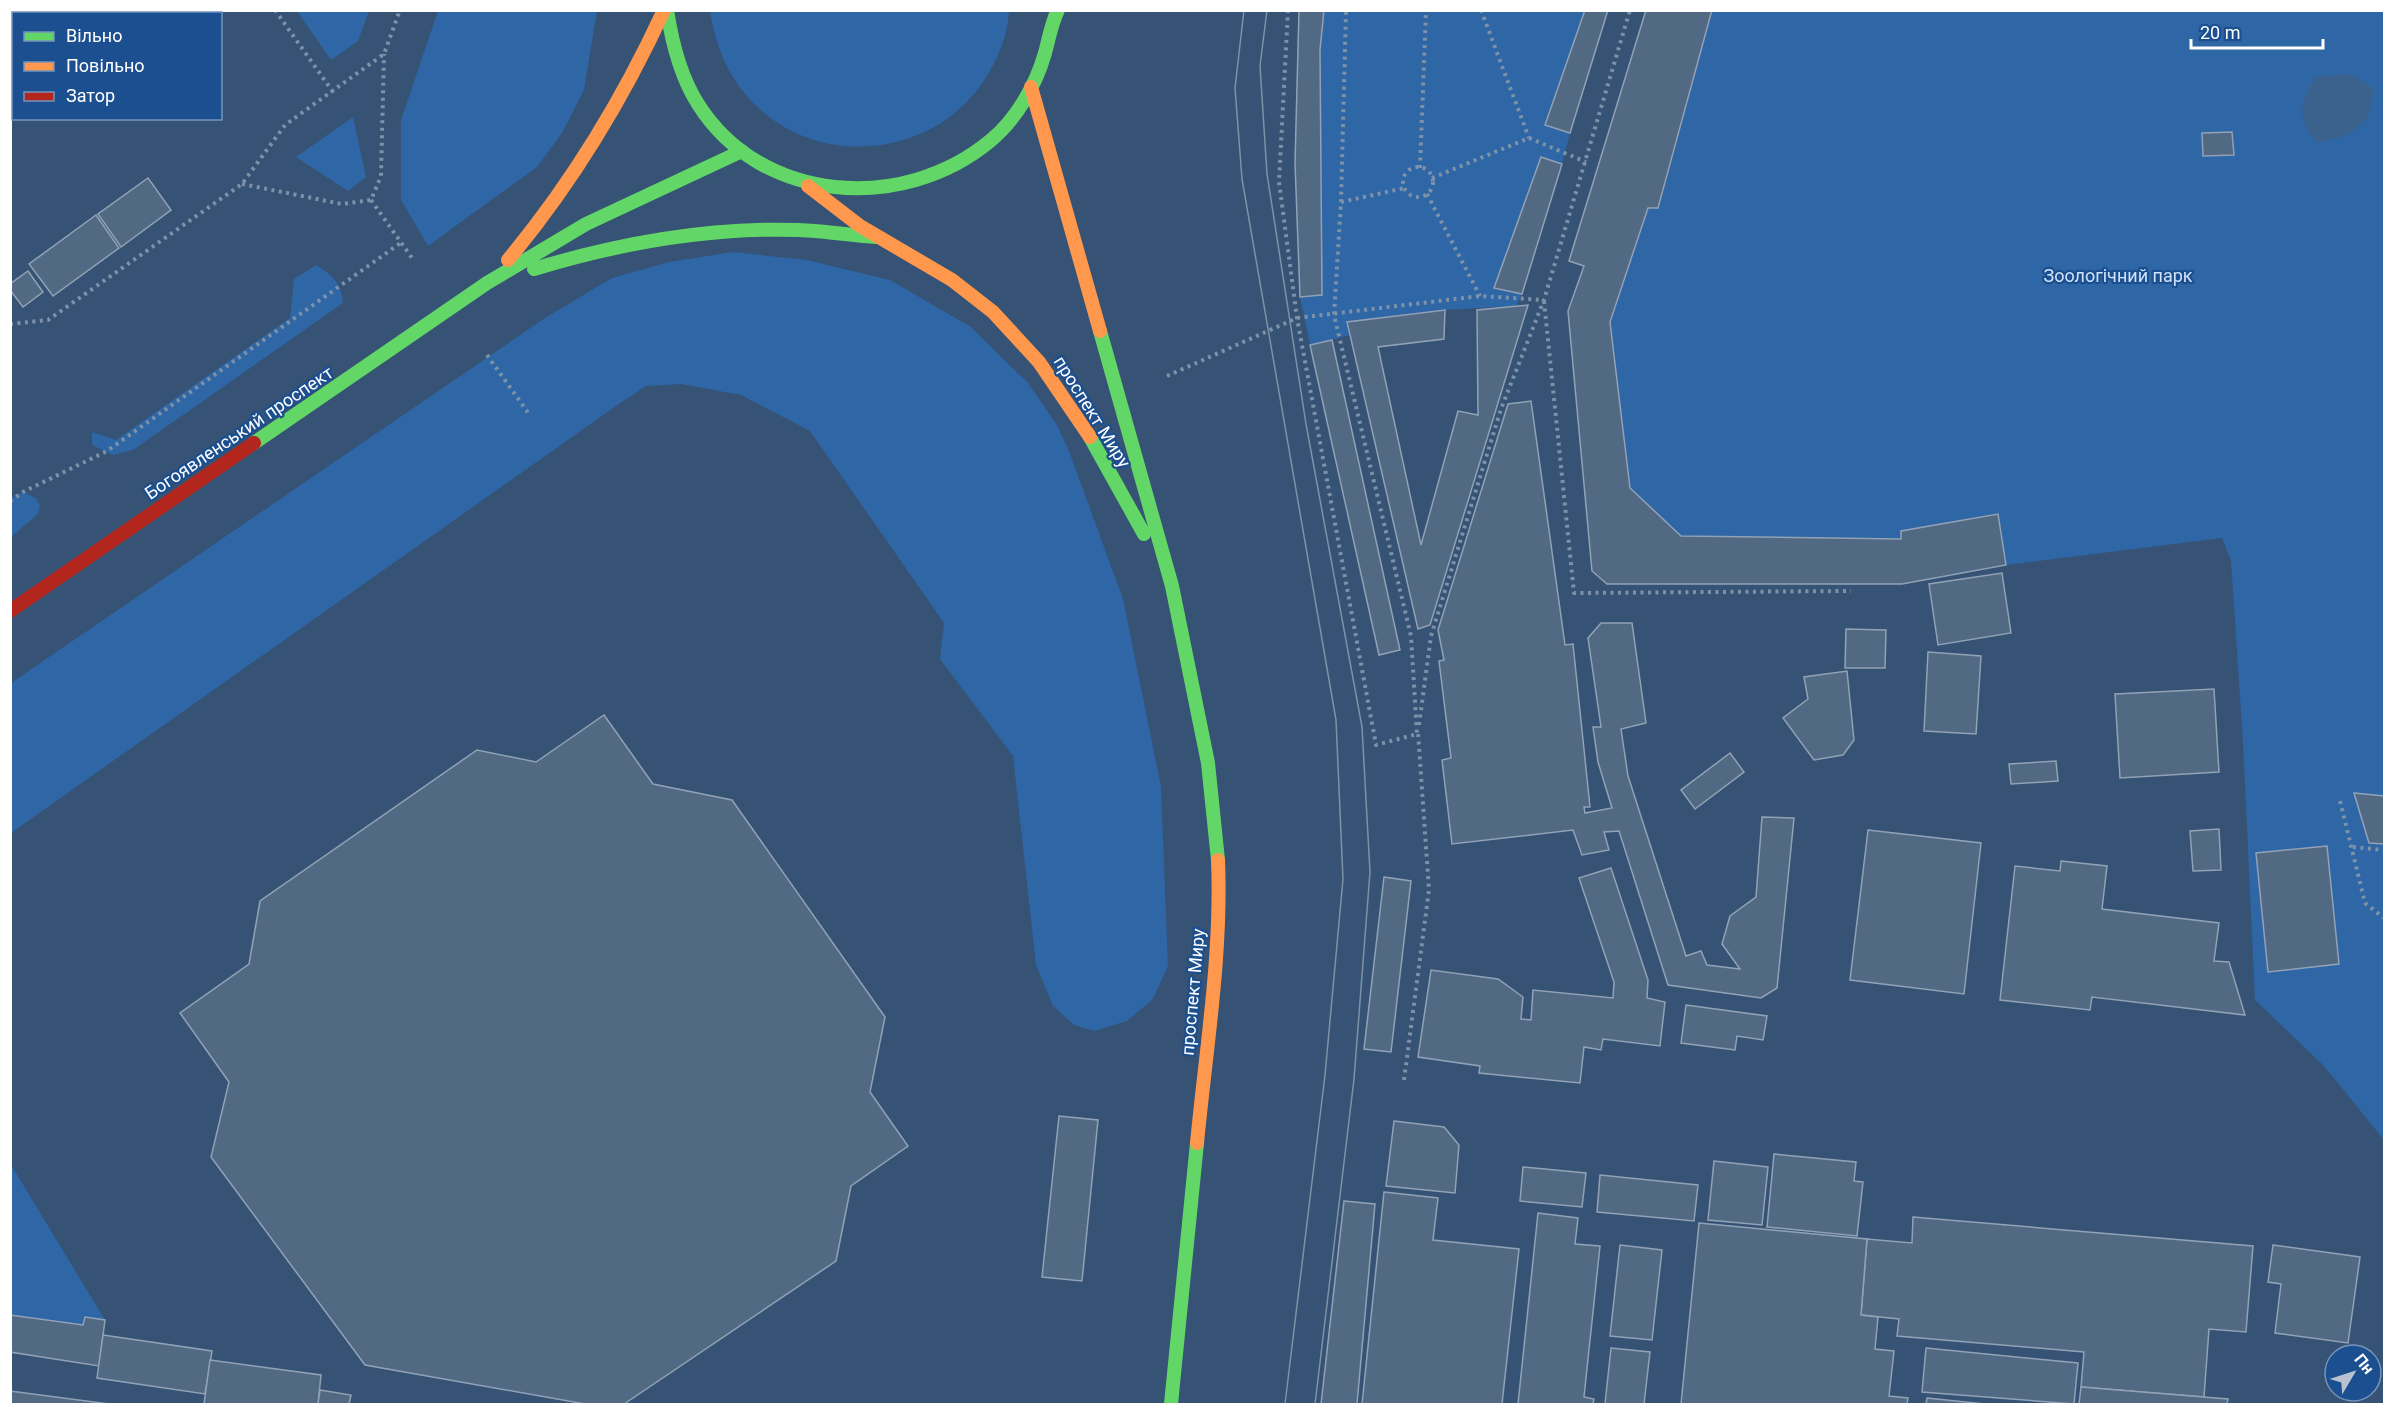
<svg xmlns="http://www.w3.org/2000/svg" width="2395" height="1415" font-family="Roboto,sans-serif">
	<style>
		.green { fill: #2f66a5 }
		.water { fill: #3b618d }
		.building { fill: #526984; stroke: #92a2b6; stroke-width: 1.5 }
		.lines { fill: none; stroke-linecap: round; stroke-linejoin: round }
		.path { stroke: #7d92a8; stroke-width: 4; stroke-dasharray: 3 4.5; stroke-linecap: butt }
		.fast { stroke: #63d668; stroke-width: 14 }
		.slow { stroke: #ff974d; stroke-width: 14 }
		.jam { stroke: #b3261e; stroke-width: 14 }
		.tram { stroke: #7e92a7; stroke-width: 1.5 }
		.labels { text-anchor: middle; stroke-width: 4.5; stroke-linejoin: round; paint-order: stroke }
		.park-label { font-size: 18px; fill: #cfe3fa; stroke: #1b4f8f }
		.street-label { font-size: 18px; fill: #fff; stroke: #1b4f8f }
	</style>
	<rect width="100%" height="100%" fill="#365274"/>
	<!-- green -->
	<g class="green">
		<path d="M 297,11 L 369,11 L 358,41 L 331,60 Z"/>
		<path d="M 438,11 L 597,11 L 584,90 L 562,133 L 537,167 L 428,246 L 401,200 L 401,120 Z"/>
		<path d="M 710,11 L 1009,10 L 1009,11 C 1008,35 998,59 985,79 C 940,151 835,169 768,116 C 734,90 716,52 710,11 Z"/>
		<path d="M 1324,11 L 1585,11 L 1545,125 L 1570,133 L 1562,164 L 1541,158 L 1494,288 L 1522,294 L 1516,306 L 1445,310 L 1347,322 L 1350,335 L 1310,345 L 1300,297 L 1322,294 L 1320,50 Z"/>
		<path d="M 1712,11 L 2384,11 L 2384,1140 L 2324,1066 L 2255,1000 L 2243,742 L 2231,561 L 2222,538 L 2006,565 L 1998,514 L 1901,531 L 1901,539 L 1681,536 L 1630,488 L 1610,323 L 1648,208 L 1659,208 Z"/>
		<path d="M 353,117 L 366,177 L 348,191 L 296,157 Z"/>
		<path d="M 733,252 L 807,260 L 890,280 L 971,327 L 1028,383 L 1057,425 L 1069,451 L 1123,599 L 1161,787 L 1168,966 L 1153,999 L 1127,1021 L 1094,1031 L 1074,1025 L 1053,1006 L 1036,965 L 1013,756 L 940,659 L 944,623 L 810,431 L 741,395 L 681,384 L 646,386 L 616,406 L 11,833 L 11,683 L 545,318 L 612,278 L 669,262 Z"/>
		<path d="M 316,265 C 332,275 342,283 343,303 L 133,450 L 113,455 L 92,445 L 92,432 L 116,440 L 290,318 L 294,279 Z"/>
		<path d="M 23,492 L 36,498 L 40,506 L 38,514 L 11,537 L 11,498 Z"/>
		<path d="M 10,1163 L 105,1320 L 85,1317 L 83,1325 L 11,1315 Z"/>
	</g>
	<!-- water -->
	<path class="water" d="M 2351,74 L 2374,89 L 2368,118 L 2348,135 L 2317,143 C 2296,117 2299,104 2316,77 Z"/>
	<!-- building -->
	<g class="building">
		<path d="M 10,10 L 67,10 L 63,14 L 14,14 L 14,47 L 10,49 Z"/>
		<path d="M 1299,10 L 1324,10 L 1320,50 L 1322,295 L 1300,297 L 1295,163 Z"/>
		<path d="M 1585,10 L 1608,10 L 1570,133 L 1545,125 Z"/>
		<path d="M 1646,10 L 1712,10 L 1658,208 L 1648,208 L 1610,322 L 1630,488 L 1681,536 L 1901,539 L 1901,531 L 1998,514 L 2006,565 L 1902,584 L 1607,584 L 1592,571 L 1568,311 L 1584,266 L 1569,261 Z"/>
		<path d="M 2232,132 L 2234,155 L 2203,156 L 2202,133 Z"/>
		<path d="M 1541,157 L 1562,164 L 1522,294 L 1494,288 Z"/>
		<path d="M 148,178 L 171,210 L 121,247 L 98,214 Z"/>
		<path d="M 96,215 L 119,248 L 53,296 L 29,264 Z"/>
		<path d="M 28,271 L 43,292 L 23,307 L 10,290 L 10,284 Z"/>
		<path d="M 1528,305 L 1430,625 L 1418,629 L 1347,322 L 1445,310 L 1444,339 L 1378,347 L 1421,545 L 1458,411 L 1478,415 L 1477,310 Z"/>
		<path d="M 1332,340 L 1400,650 L 1379,655 L 1310,345 Z"/>
		<path d="M 1531,401 L 1565,645 L 1573,644 L 1590,807 L 1584,807 L 1585,813 L 1612,808 L 1598,762 L 1593,727 L 1601,727 L 1588,638 L 1601,623 L 1632,623 L 1646,723 L 1621,729 L 1628,776 L 1686,956 L 1701,951 L 1707,965 L 1740,969 L 1722,944 L 1730,916 L 1756,897 L 1762,817 L 1794,818 L 1777,988 L 1761,998 L 1668,985 L 1619,831 L 1604,832 L 1609,850 L 1582,855 L 1573,830 L 1452,844 L 1442,760 L 1451,758 L 1439,661 L 1444,660 L 1438,630 L 1508,404 Z"/>
		<path d="M 2002,573 L 2011,633 L 1938,645 L 1929,584 Z"/>
		<path d="M 1846,629 L 1886,630 L 1885,668 L 1845,668 Z"/>
		<path d="M 1928,652 L 1981,656 L 1976,734 L 1924,731 Z"/>
		<path d="M 1847,671 L 1854,740 L 1843,755 L 1814,760 L 1783,718 L 1808,699 L 1804,677 Z"/>
		<path d="M 2214,689 L 2219,772 L 2120,778 L 2115,694 Z"/>
		<path d="M 604,715 L 653,784 L 732,800 L 885,1017 L 870,1092 L 908,1146 L 851,1186 L 836,1261 L 624,1404 L 585,1404 L 365,1365 L 211,1157 L 229,1082 L 180,1013 L 249,964 L 260,901 L 477,750 L 536,762 Z"/>
		<path d="M 1730,753 L 1744,772 L 1695,809 L 1681,790 Z"/>
		<path d="M 2056,761 L 2058,781 L 2011,784 L 2009,764 Z"/>
		<path d="M 2354,793 L 2384,796 L 2384,844 L 2369,843 Z"/>
		<path d="M 2219,829 L 2221,870 L 2193,871 L 2190,831 Z"/>
		<path d="M 1868,830 L 1981,843 L 1964,994 L 1850,980 Z"/>
		<path d="M 2327,846 L 2339,964 L 2268,972 L 2256,853 Z"/>
		<path d="M 2061,861 L 2107,866 L 2102,909 L 2219,923 L 2214,961 L 2229,962 L 2245,1015 L 2092,997 L 2090,1010 L 2000,1000 L 2015,866 L 2060,871 Z"/>
		<path d="M 1611,868 L 1648,980 L 1647,998 L 1665,1002 L 1660,1046 L 1603,1039 L 1601,1050 L 1584,1047 L 1580,1083 L 1479,1073 L 1480,1066 L 1418,1057 L 1431,970 L 1498,979 L 1523,997 L 1521,1019 L 1531,1020 L 1533,990 L 1613,998 L 1614,982 L 1579,878 Z"/>
		<path d="M 1384,877 L 1411,881 L 1391,1052 L 1364,1049 Z"/>
		<path d="M 1686,1005 L 1767,1016 L 1763,1040 L 1737,1036 L 1735,1050 L 1681,1043 Z"/>
		<path d="M 1059,1116 L 1098,1120 L 1082,1281 L 1042,1277 Z"/>
		<path d="M 1394,1121 L 1444,1127 L 1459,1145 L 1455,1193 L 1386,1186 Z"/>
		<path d="M 1774,1154 L 1856,1162 L 1854,1181 L 1863,1182 L 1857,1236 L 1767,1227 Z"/>
		<path d="M 1714,1161 L 1768,1167 L 1762,1225 L 1708,1220 Z"/>
		<path d="M 1523,1167 L 1586,1173 L 1582,1207 L 1520,1201 Z"/>
		<path d="M 1600,1175 L 1698,1185 L 1694,1221 L 1597,1212 Z"/>
		<path d="M 1384,1192 L 1438,1198 L 1433,1240 L 1519,1249 L 1502,1404 L 1362,1404 Z"/>
		<path d="M 1344,1201 L 1375,1204 L 1357,1404 L 1321,1404 Z"/>
		<path d="M 1538,1213 L 1578,1218 L 1575,1244 L 1600,1246 L 1584,1397 L 1594,1399 L 1593,1404 L 1518,1404 Z"/>
		<path d="M 1913,1217 L 2253,1246 L 2246,1332 L 2209,1329 L 2204,1397 L 2081,1387 L 2084,1352 L 1897,1336 L 1899,1319 L 1861,1315 L 1867,1239 L 1912,1243 Z"/>
		<path d="M 1699,1223 L 1867,1239 L 1861,1315 L 1878,1317 L 1875,1349 L 1894,1351 L 1889,1396 L 1908,1398 L 1907,1404 L 1681,1404 Z"/>
		<path d="M 1620,1245 L 1662,1250 L 1652,1340 L 1610,1336 Z"/>
		<path d="M 2273,1245 L 2360,1257 L 2348,1343 L 2275,1333 L 2281,1284 L 2268,1282 Z"/>
		<path d="M 10,1315 L 83,1325 L 85,1317 L 105,1320 L 99,1366 L 10,1352 Z"/>
		<path d="M 103,1335 L 212,1351 L 205,1394 L 97,1378 Z"/>
		<path d="M 1611,1348 L 1650,1352 L 1644,1404 L 1605,1404 Z"/>
		<path d="M 1926,1348 L 2078,1363 L 2074,1404 L 1922,1392 Z"/>
		<path d="M 210,1360 L 321,1375 L 318,1404 L 204,1404 Z"/>
		<path d="M 2081,1387 L 2228,1399 L 2227,1404 L 2079,1404 Z"/>
		<path d="M 320,1390 L 351,1395 L 349,1404 L 318,1404 Z"/>
		<path d="M 10,1391 L 109,1404 L 10,1404 Z"/>
		<path d="M 1927,1398 L 1985,1404 L 1926,1404 Z"/>
	</g>
	<g class="lines">
		<!-- path -->
		<g class="path">
			<path d="M 275,10 L 333,92"/>
			<path d="M 1288,10 L 1279,182 L 1297,318 L 1376,745 L 1417,734 L 1411,636 L 1334,315 L 1341,202 L 1346,10"/>
			<path d="M 1481,10 L 1529,138"/>
			<path d="M 125,14 L 129,10"/>
			<path d="M 10,89 L 14,87"/>
			<circle cx="1418" cy="182" r="15"/>
			<path d="M 1420,168 L 1426,10"/>
			<path d="M 1432,178 L 1529,138 L 1586,162"/>
			<path d="M 242,184 L 342,204 L 371,200 L 381,176 L 384,54"/>
			<path d="M 1427,194 L 1480,296"/>
			<path d="M 371,200 L 412,258"/>
			<path d="M 1341,202 L 1405,188"/>
			<path d="M 1544,301 L 1574,593 L 1851,591"/>
			<path d="M 10,324 L 48,320 L 242,184 L 285,125 L 384,54 L 400,10"/>
			<path d="M 487,355 L 529,414"/>
			<path d="M 1167,376 L 1297,318 L 1480,296 L 1544,300"/>
			<path d="M 10,501 L 23,492 L 107,451 L 402,242"/>
			<path d="M 1419,725 L 1431,636 L 1501,409 L 1544,300 L 1630,10"/>
			<path d="M 2340,801 L 2365,903 L 2384,918"/>
			<path d="M 2353,847 L 2384,850"/>
			<path d="M 1404,1080 L 1429,890 L 1418,732"/>
		</g>
		<!-- fast -->
		<g class="fast">
			<path d="M 667,10 C 672,43 680,76 698,104 C 761,204 903,213 990,141 C 1016,120 1036,85 1045,53 C 1049,39 1051,24 1058,10"/>
			<path d="M 534,269 C 620,243 708,227 798,230 C 824,231 850,235 876,237"/>
			<path d="M 1100,331 L 1172,586 L 1208,763 L 1218,860"/>
			<path d="M 1090,437 L 1144,534"/>
			<path d="M 254,443 L 487,283 L 586,224 L 742,151"/>
			<path d="M 1171,1404 L 1197,1143"/>
		</g>
		<!-- slow -->
		<g class="slow">
			<path d="M 1031,87 L 1100,331"/>
			<path d="M 808,186 L 860,226 L 952,280 L 993,312 L 1039,362 L 1090,437"/>
			<path d="M 508,260 C 572,183 622,101 664,10"/>
			<path d="M 1197,1143 C 1206,1049 1222,954 1218,860"/>
		</g>
		<!-- jam -->
		<path class="jam" d="M 10,611 L 254,443"/>
		<!-- tram -->
		<g class="tram">
			<path d="M 1244,10 L 1235,88 L 1242,179 L 1336,720 L 1343,879 L 1325,1075 L 1285,1404"/>
			<path d="M 1267,10 L 1260,66 L 1267,174 L 1306,424 L 1362,727 L 1370,872 L 1354,1079 L 1315,1404"/>
		</g>
	</g>
	<g class="labels">
		<!-- park labels -->
		<g class="park-label">
			<text x="2118" y="282">Зоологічний парк</text>
		</g>
		<!-- street labels -->
		<g class="street-label">
			<text transform="translate(1092 412) rotate(58)" y="6">проспект Миру</text>
			<text transform="translate(239 433) rotate(-34)" y="6">Богоявленський проспект</text>
			<text transform="translate(1193 992) rotate(-85)" y="6">проспект Миру</text>
		</g>
	</g>
	<!-- border -->
	<rect width="2395" height="1415" fill="none" stroke="#ffffff" stroke-width="24"/>
	<!-- legend -->
	<rect x="12" y="12" width="210" height="108" fill="#1b4f8f" stroke="#7695bc" stroke-width="1.5"/>
	<rect x="24" y="32" width="30" height="9" fill="#63d668" stroke="#7695bc" stroke-width="1.5"/>
	<text x="66" y="42" font-size="18" fill="#ffffff">Вільно</text>
	<rect x="24" y="62" width="30" height="9" fill="#ff974d" stroke="#7695bc" stroke-width="1.5"/>
	<text x="66" y="72" font-size="18" fill="#ffffff">Повільно</text>
	<rect x="24" y="92" width="30" height="9" fill="#b3261e" stroke="#7695bc" stroke-width="1.5"/>
	<text x="66" y="102" font-size="18" fill="#ffffff">Затор</text>
	<!-- north arrow -->
	<g transform="translate(2353 1373) rotate(51)"><circle r="28" fill="#1b4f8f" stroke="#7695bc" stroke-width="1.5"/>
	<path d="M0-4.5L10 22L0 15L-10 22Z" fill="#b9c2ce"/>
	<text y="-9" font-size="16" font-weight="bold" text-anchor="middle" fill="#ffffff">Пн</text>
	</g>
	<!-- scale -->
	<path d="M2191 39v9h132v-9" fill="none" stroke="#ffffff" stroke-width="3"/>
	<text x="2200" y="39" font-size="18" fill="#ffffff" stroke="#1b4f8f" stroke-width="4.5" paint-order="stroke">20 m</text>
</svg>
